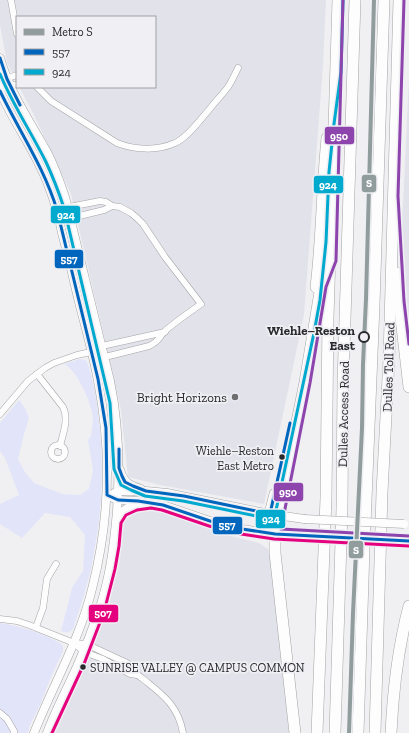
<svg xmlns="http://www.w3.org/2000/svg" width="409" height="733" font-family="'Zilla Slab',serif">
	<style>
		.built { fill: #e2e2eb }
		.green { fill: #e2e4f9 }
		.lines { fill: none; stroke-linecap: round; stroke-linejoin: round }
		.street-casing { stroke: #a4a4a6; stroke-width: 7 }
		.secondary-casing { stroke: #a4a4a6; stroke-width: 9 }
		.highway-casing { stroke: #a4a4a6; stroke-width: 12 }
		.street { stroke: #fdfdfd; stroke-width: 6 }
		.secondary { stroke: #fdfdfd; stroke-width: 8 }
		.highway { stroke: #fdfdfd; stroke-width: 11 }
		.secondary-bridge-casing { stroke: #a4a4a6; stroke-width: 9; stroke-linecap: butt }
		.secondary-bridge { stroke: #fdfdfd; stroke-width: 8 }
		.bus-1-casing { stroke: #efeff4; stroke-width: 6 }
		.bus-2-casing { stroke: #efeff4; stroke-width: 6 }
		.bus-3-casing { stroke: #efeff4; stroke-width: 6 }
		.bus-4-casing { stroke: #efeff4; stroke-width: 6 }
		.bus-1 { stroke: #0065bd; stroke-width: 3 }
		.bus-2 { stroke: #00a9ce; stroke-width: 3 }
		.bus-3 { stroke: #8e44ad; stroke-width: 3 }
		.bus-4 { stroke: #e5007d; stroke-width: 3 }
		.metro-1-casing { stroke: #efeff4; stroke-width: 7 }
		.metro-1 { stroke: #919d9d; stroke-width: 4 }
		.stop-dot { fill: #efeff4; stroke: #292a2b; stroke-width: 2 }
		.poi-dot { fill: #6f6f71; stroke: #efeff4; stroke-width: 1.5 }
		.bus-dot { fill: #292a2b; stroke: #efeff4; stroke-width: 1.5 }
		.labels { text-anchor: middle; stroke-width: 3.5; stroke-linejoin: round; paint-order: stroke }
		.bus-label { font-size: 12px; fill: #292a2b; stroke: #efeff4; text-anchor: end }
		.stop-label { font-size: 13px; font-weight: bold; fill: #292a2b; stroke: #efeff4; text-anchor: end }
		.street-label { font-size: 13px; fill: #292a2b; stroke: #efeff4 }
		.poi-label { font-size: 13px; fill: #292a2b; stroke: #efeff4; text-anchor: end }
		.line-badge { stroke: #efeff4; stroke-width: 1.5 }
		.badge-label { font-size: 11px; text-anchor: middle; font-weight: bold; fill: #fff }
	</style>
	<rect width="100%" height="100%" fill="#f0f0f3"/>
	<!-- built -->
	<g class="built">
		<path d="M 0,0 L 326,0 L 323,66 L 304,315 L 264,504 L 160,485 L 128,477 L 121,410 L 71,194 L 32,111 L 19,87 L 155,87 L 155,17 L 17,17 L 17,83 L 7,63 L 0,25 Z"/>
		<path d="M 409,77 L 409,330 L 402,225 Z"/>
		<path d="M 135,508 L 146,508 L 158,510 L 223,534 L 259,543 L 268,549 L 271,554 L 278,605 L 289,733 L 50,733 L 107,596 L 114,566 L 120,525 L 122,518 L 127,511 Z"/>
	</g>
	<!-- green -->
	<g class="green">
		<path d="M 80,359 L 85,360 L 87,362 C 93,378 96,396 98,413 C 104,457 103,503 95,546 C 91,575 82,602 73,629 C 69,633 66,633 61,631 L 72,588 L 83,571 L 85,535 L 70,517 L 45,513 L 22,538 L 0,524 L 0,504 L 19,495 L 5,458 L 0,451 L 0,423 L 19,400 L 25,408 L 29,418 L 24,434 L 18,459 L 25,472 L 34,483 L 62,494 L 80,495 L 89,489 L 93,470 L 88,440 C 92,437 91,433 92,429 C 92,426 93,422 93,419 C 92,404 78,371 64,364 Z"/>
		<path d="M 0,623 C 21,626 41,633 60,643 L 63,646 L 63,651 L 50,679 L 40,705 L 30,725 L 28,733 L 0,733 Z"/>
	</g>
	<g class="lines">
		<defs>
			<g id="street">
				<path d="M 11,0 L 17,34"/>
				<path d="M 0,84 C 4,79 11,77 17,75"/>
				<path d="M 0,87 L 4,88 L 17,84"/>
				<path d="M 37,87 L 51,101 L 117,143 C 135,150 157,151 175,143 C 187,138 199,121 208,111 C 214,103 222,95 228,87 C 232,81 235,74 238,68"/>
				<path d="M 58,215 L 69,207 L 100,201 L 106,202 L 112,206 L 120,207 L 131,213 L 137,218 L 143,224 L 165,257 L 201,304 C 190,312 175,322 165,331 C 158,338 160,341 149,346 L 105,357 L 96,355 L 91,352"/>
				<path d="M 58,215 L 66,217 L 71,218 L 104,210 L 112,206"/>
				<path d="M 37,374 L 63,407 C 69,420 63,433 60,446"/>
				<path d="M 0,414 L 28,381 L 45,368 L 54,363 L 77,355 L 91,352 L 102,346 L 165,332"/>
				<circle cx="58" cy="452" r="7"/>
				<path d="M 0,619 L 17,621 L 29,625 L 74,643 L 86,644 L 127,663 C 132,667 134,672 138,675 C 141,678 145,680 148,683 C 166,697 179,709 183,733"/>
				<path d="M 36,627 L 43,608 L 47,579 L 56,564"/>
				<path d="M 74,643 L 84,652 L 103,659 L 130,674 L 137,675"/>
				<path d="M 0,713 L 7,719 L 14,731 L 14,733"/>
			</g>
			<g id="secondary">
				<path d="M 0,58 C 10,93 31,123 48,154 C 55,168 60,182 65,197 L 110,381 C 119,424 120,467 117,511 C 114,545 110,578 99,610 C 93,628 86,646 78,664 C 68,687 56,709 47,733"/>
				<path d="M 0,91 C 14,124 37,153 49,187 C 55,202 59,217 62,233 C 68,255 73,277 78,298 C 85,326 93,353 98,381 C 112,452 110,519 92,589 C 80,639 53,685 34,733"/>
				<path d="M 120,470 C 124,483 129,485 141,489"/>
				<path d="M 114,493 L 118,491 L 146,491 L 167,493 L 270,514 L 304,519"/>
				<path d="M 113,498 L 118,500 L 138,501 L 163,505 L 210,521 L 242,529 L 275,534 L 303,536"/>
				<path d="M 118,518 C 122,509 130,506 140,504"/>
			</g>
			<g id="highway">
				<path d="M 398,273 L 401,318 L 409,387"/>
				<path d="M 316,287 C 322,237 322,188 327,138"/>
				<path d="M 270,514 L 275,494"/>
				<path d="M 295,733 L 275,553 L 275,534 L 278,515 L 305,382 L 321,286 L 327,270"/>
				<path d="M 317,733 L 326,498 L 328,318 L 338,0"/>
				<path d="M 335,733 L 342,509 L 343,383 L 355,0"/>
				<path d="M 358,733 L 364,549 L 374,305 L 384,0"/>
				<path d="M 375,733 L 382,492 L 389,359 L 399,0"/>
				<path d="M 391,733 C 393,690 398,648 409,606"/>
			</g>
		</defs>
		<!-- street casing -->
		<use href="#street" class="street-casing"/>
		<!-- secondary casing -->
		<use href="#secondary" class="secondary-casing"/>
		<!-- highway casing -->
		<use href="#highway" class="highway-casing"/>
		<!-- street -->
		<use href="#street" class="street"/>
		<!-- secondary -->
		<use href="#secondary" class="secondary"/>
		<!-- highway -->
		<use href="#highway" class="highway"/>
		<defs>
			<g id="secondary-bridge">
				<path d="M 304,519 L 404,524"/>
				<path d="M 303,536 L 403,540"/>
			</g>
		</defs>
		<!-- secondary-bridge casing -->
		<use href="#secondary-bridge" class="secondary-bridge-casing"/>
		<!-- secondary-bridge -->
		<use href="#secondary-bridge" class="secondary-bridge"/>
		<defs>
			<g id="bus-1">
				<path d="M 0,58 L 7,79 L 20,105"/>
				<path d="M 0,91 C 19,131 44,167 57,210 L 98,379 L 106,428 L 107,495 L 118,500 L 138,501 L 163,505 L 210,521 L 242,529 L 275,534 L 409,541"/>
				<path d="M 119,449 L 119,468 L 122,476 L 125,482 L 133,486 L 146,491 L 184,496 L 270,514 L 290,423"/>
			</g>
			<path id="bus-2" d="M 0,74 C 13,105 31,132 46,162 C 53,177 59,193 64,208 L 110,403 L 114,469 L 121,485 L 131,490 L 145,496 L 183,501 L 271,519 L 273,518 L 275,515 L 314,333 L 320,300 L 326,242 L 329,172 L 334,124 L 341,72 L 343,0"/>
			<g id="bus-3">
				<path d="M 343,0 L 336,261 L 326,287 L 310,383 L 281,529 L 409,536"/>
				<path d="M 404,0 L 398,196 L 404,301 L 409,344"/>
			</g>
			<path id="bus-4" d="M 52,733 L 84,664 L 104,612 L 115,569 L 119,546 L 121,523 L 126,515 L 137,510 L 151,508 L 162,510 L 209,526 L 241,534 L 274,539 L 409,546"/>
		</defs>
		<!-- bus-1 casing -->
		<use href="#bus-1" class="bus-1-casing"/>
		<!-- bus-2 casing -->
		<use href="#bus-2" class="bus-2-casing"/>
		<!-- bus-3 casing -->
		<use href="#bus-3" class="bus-3-casing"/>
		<!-- bus-4 casing -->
		<use href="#bus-4" class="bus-4-casing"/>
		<!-- bus-1 -->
		<use href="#bus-1" class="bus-1"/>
		<!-- bus-2 -->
		<use href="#bus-2" class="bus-2"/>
		<!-- bus-3 -->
		<use href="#bus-3" class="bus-3"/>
		<!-- bus-4 -->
		<use href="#bus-4" class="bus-4"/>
		<defs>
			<path id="metro-1" d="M 349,733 L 353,613 L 362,428 L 363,364 L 366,299 L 374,0"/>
		</defs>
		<!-- metro-1 casing -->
		<use href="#metro-1" class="metro-1-casing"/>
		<!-- metro-1 -->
		<use href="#metro-1" class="metro-1"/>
	</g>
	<!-- markers -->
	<circle class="stop-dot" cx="364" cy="337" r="5"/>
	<circle class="poi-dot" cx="235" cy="397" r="4"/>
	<g class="bus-dot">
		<circle cx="282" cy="457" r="3.5"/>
		<circle cx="83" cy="667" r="3.5"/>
	</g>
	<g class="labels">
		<!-- bus labels -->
		<g class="bus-label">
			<text x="274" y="455">Wiehle–Reston<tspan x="274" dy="15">East Metro</tspan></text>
			<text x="90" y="672" text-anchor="start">SUNRISE VALLEY @ CAMPUS COMMON</text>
		</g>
		<!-- stop labels -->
		<g class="stop-label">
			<text x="355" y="335">Wiehle–Reston<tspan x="355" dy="15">East</tspan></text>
		</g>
		<!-- street labels -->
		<g class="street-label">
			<text transform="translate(388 367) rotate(-88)" y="5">Dulles Toll Road</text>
			<text transform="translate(343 414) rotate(-89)" y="5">Dulles Access Road</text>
		</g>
		<!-- poi labels -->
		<g class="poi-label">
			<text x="227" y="402">Bright Horizons</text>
		</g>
	</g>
	<g class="line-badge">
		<rect x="324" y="126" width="31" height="19" rx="4" fill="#8e44ad"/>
		<rect x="361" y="174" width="16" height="19" rx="4" fill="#919d9d"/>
		<rect x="313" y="175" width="31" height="19" rx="4" fill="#00a9ce"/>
		<rect x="50" y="205" width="31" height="19" rx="4" fill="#00a9ce"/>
		<rect x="54" y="249" width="30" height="20" rx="4" fill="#0065bd"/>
		<rect x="273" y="482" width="31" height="20" rx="4" fill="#8e44ad"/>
		<rect x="255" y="509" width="31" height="20" rx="4" fill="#00a9ce"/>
		<rect x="212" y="516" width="31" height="19" rx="4" fill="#0065bd"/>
		<rect x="348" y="540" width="16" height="19" rx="4" fill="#919d9d"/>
		<rect x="88" y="604" width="31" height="19" rx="4" fill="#e5007d"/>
	</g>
	<g class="badge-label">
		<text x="339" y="140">950</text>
		<text x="369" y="187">S</text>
		<text x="328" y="189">924</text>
		<text x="66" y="219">924</text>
		<text x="69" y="263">557</text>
		<text x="288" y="496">950</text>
		<text x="271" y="523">924</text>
		<text x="227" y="529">557</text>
		<text x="356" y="554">S</text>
		<text x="103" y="617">507</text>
	</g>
	<!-- legend -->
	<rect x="16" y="16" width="140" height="72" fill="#efeff4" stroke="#a0a0a4"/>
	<rect x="24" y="29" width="20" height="6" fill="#919d9d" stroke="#a0a0a4"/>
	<text x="52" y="36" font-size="12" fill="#292a2b">Metro S</text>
	<rect x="24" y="49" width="20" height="6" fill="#0065bd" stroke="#a0a0a4"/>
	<text x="52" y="56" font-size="12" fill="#292a2b">557</text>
	<rect x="24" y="69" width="20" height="6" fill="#00a9ce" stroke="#a0a0a4"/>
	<text x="52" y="76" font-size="12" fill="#292a2b">924</text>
</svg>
